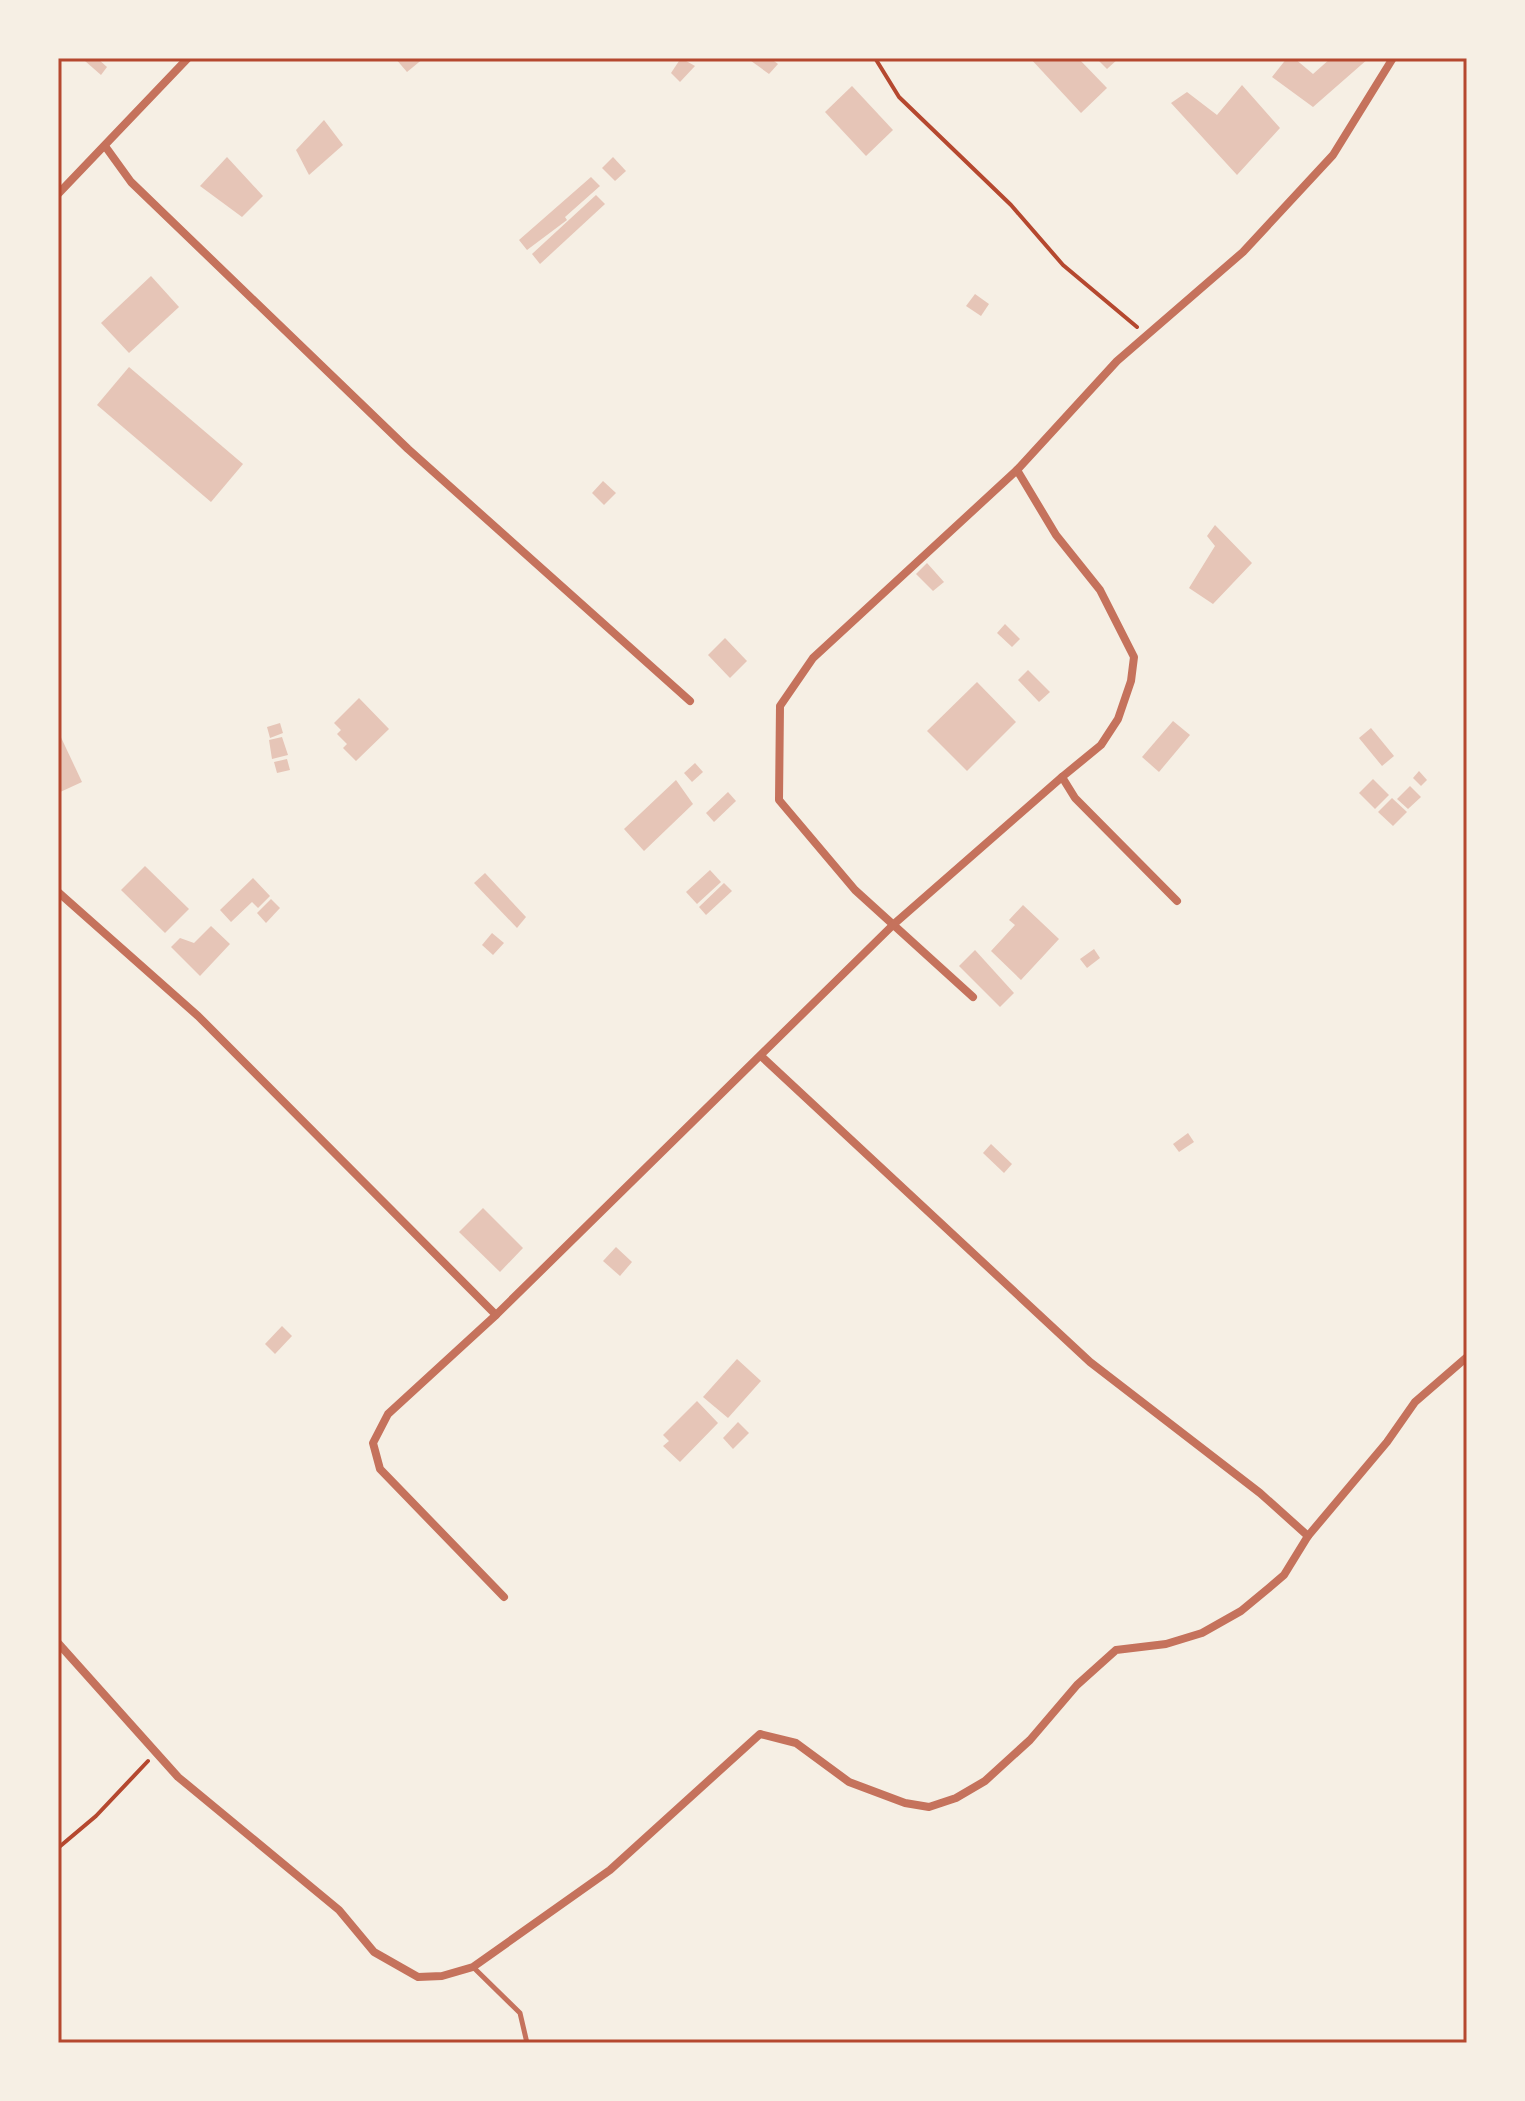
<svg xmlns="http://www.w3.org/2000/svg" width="1525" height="2101" font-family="'PT Sans Narrow',sans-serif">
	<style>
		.building { fill: #e6c5b7 }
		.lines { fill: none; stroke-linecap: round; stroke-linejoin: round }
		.path { stroke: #b5482f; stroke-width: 4 }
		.service { stroke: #c5725c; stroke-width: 5 }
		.minor { stroke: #c5725c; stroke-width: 8 }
		.neatline { fill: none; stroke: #b5482f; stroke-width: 3 }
	</style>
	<rect width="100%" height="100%" fill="#f6efe4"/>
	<!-- building -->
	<g class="building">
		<path d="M 88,58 L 97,58 L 107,67 L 101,75 L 85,61 Z"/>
		<path d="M 395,58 L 424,58 L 407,72 Z"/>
		<path d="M 681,58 L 695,66 L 680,82 L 671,73 Z"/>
		<path d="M 747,58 L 770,58 L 778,64 L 769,74 Z"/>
		<path d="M 1030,58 L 1078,58 L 1107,88 L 1081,113 Z"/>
		<path d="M 1096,58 L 1119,58 L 1107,69 Z"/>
		<path d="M 1287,58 L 1294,58 L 1313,74 L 1331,58 L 1369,58 L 1313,107 L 1272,77 Z"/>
		<path d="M 1242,85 L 1280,128 L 1237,175 L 1171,103 L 1187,92 L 1217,115 Z"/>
		<path d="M 852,86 L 893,130 L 866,156 L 825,112 Z"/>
		<path d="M 324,120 L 343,145 L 309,175 L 296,150 Z"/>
		<path d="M 227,157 L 263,196 L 242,217 L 200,186 Z"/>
		<path d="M 613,157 L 626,171 L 615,181 L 602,168 Z"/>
		<path d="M 591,177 L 600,186 L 565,217 L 567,220 L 527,250 L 519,240 Z"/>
		<path d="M 596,195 L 605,204 L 540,264 L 532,254 Z"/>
		<path d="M 151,276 L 179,307 L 129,353 L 101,323 Z"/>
		<path d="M 975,294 L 989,304 L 981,316 L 966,306 Z"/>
		<path d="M 129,367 L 243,464 L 211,502 L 97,405 Z"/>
		<path d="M 603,481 L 616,493 L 604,505 L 592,493 Z"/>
		<path d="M 1215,525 L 1252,563 L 1213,604 L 1189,588 L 1215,546 L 1207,536 Z"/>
		<path d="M 927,563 L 944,582 L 933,591 L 916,574 Z"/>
		<path d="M 1005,624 L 1020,639 L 1012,647 L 997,633 Z"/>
		<path d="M 725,638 L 747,661 L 730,678 L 708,655 Z"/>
		<path d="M 1028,670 L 1050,692 L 1039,702 L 1018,680 Z"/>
		<path d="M 977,682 L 1016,722 L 967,771 L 927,731 Z"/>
		<path d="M 359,698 L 389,729 L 356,761 L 343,748 L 347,744 L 337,734 L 341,730 L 334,723 Z"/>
		<path d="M 1173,721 L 1190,735 L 1159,772 L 1142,757 Z"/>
		<path d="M 280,723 L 283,733 L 270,738 L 267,727 Z"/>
		<path d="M 1371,728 L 1394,756 L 1382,766 L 1359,738 Z"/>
		<path d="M 58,731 L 82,782 L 58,793 Z"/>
		<path d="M 282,737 L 288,755 L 272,759 L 269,740 Z"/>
		<path d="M 287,759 L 290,770 L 277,773 L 274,762 Z"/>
		<path d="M 695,763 L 703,772 L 692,782 L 684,773 Z"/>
		<path d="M 1419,771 L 1427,780 L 1421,786 L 1413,778 Z"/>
		<path d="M 1373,779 L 1389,795 L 1375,809 L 1359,793 Z"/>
		<path d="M 676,780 L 693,804 L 644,851 L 624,829 Z"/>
		<path d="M 1410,786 L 1421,797 L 1408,809 L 1397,799 Z"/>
		<path d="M 728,792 L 736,801 L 714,822 L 706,813 Z"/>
		<path d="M 1392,798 L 1407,812 L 1393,826 L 1378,812 Z"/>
		<path d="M 145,866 L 189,909 L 165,933 L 121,890 Z"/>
		<path d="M 710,870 L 721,882 L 697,904 L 686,892 Z"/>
		<path d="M 485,873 L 526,917 L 517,928 L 474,883 Z"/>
		<path d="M 253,878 L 270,896 L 258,908 L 252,902 L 231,922 L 220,910 Z"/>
		<path d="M 724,883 L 732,891 L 706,915 L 699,907 Z"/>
		<path d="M 271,899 L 280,908 L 266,923 L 257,913 Z"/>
		<path d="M 1023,905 L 1059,939 L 1021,980 L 991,951 L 1015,925 L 1009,920 Z"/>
		<path d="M 211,926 L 230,944 L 200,976 L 171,947 L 180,938 L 194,943 Z"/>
		<path d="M 492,933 L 504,943 L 493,955 L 482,945 Z"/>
		<path d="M 1094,949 L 1100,958 L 1087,968 L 1080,959 Z"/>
		<path d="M 975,950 L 1014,993 L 1000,1007 L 959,966 Z"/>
		<path d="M 1188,1133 L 1194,1142 L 1179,1152 L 1173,1144 Z"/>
		<path d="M 991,1144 L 1012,1164 L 1004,1173 L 983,1153 Z"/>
		<path d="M 483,1208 L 523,1248 L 500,1272 L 459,1232 Z"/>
		<path d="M 616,1247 L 632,1262 L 620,1276 L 603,1261 Z"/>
		<path d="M 282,1326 L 292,1336 L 275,1354 L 265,1344 Z"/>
		<path d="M 737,1359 L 761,1381 L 728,1418 L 703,1397 Z"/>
		<path d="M 697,1401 L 718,1423 L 680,1462 L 663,1446 L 669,1441 L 663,1435 Z"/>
		<path d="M 738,1422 L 749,1433 L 733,1449 L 723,1438 Z"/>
	</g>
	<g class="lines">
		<!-- path -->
		<g class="path">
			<path d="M 875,58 L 899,97 L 1011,205 L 1063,265 L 1137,327"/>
			<path d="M 58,1848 L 96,1816 L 148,1761"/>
		</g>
		<!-- service -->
		<path class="service" d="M 473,1967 L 520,2013 L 527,2043"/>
		<!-- minor -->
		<g class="minor">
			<path d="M 105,146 L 131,182 L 408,449 L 690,701"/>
			<path d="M 58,194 L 188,58"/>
			<path d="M 58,892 L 198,1016 L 496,1315"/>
			<path d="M 1177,901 L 1075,798 L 1062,777 L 1101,745 L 1118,719 L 1131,681 L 1134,657 L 1100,590 L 1056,535 L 1017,470 L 1117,361 L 1243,252 L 1333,155 L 1393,58"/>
			<path d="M 973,997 L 855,890 L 779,800 L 780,706 L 813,658 L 1017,470"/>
			<path d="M 761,1056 L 1090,1362 L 1260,1493 L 1308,1536"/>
			<path d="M 504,1597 L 380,1469 L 373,1443 L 388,1414 L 496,1315 L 894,924 L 1062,777"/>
			<path d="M 58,1643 L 178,1777 L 339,1910 L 374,1952 L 418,1977 L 442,1976 L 473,1967 L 610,1870 L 760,1734 L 796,1743 L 849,1782 L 905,1803 L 929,1807 L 956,1798 L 985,1781 L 1030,1740 L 1077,1685 L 1116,1650 L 1166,1644 L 1202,1633 L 1241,1611 L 1270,1587 L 1284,1575 L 1308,1536 L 1387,1442 L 1415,1402 L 1467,1357"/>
		</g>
	</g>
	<!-- border -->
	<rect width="1525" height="2101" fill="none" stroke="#f6efe4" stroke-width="120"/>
	<rect x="60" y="60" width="1405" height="1981" class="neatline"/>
</svg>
